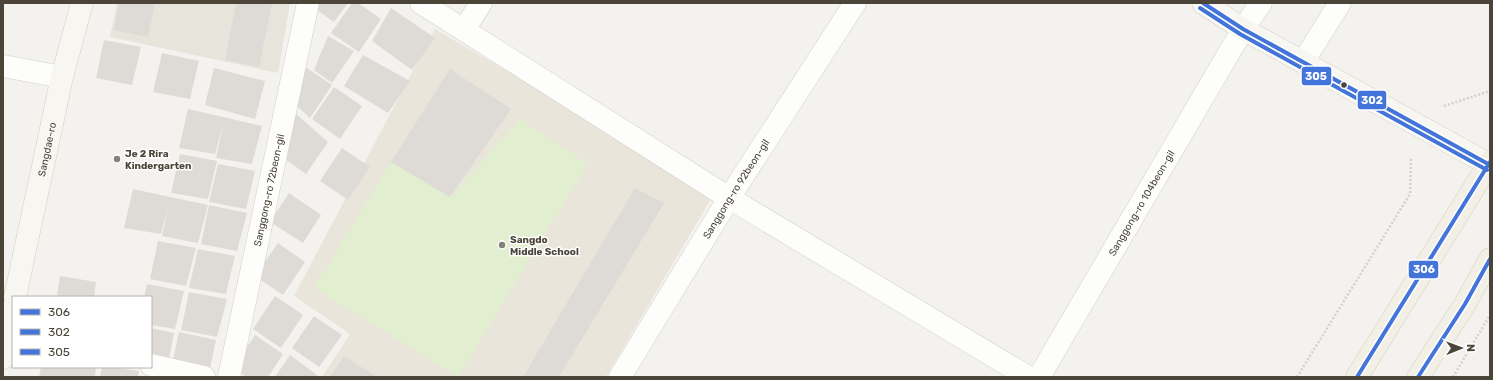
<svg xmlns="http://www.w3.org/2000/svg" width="1493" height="380" font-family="Rubik,sans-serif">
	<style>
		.residential { fill: #e7e4dc }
		.education { fill: #eae5da }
		.green { fill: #e1eecf }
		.building { fill: #dedbd6 }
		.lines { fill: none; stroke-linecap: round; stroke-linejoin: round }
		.street-casing { stroke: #d2d0cb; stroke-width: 23 }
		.secondary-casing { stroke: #d3cfc5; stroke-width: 23 }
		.primary-casing { stroke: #d6cebb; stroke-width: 23 }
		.path { stroke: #d3d2cc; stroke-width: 2.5; stroke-dasharray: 2 2; stroke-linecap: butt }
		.street { stroke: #fdfdfc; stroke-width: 22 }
		.secondary { stroke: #f7f6f1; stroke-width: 22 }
		.primary { stroke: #f2efe6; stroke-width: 22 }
		.bus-1-casing { stroke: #fff; stroke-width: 7 }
		.bus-2-casing { stroke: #fff; stroke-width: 7 }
		.bus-3-casing { stroke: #fff; stroke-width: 7 }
		.bus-1 { stroke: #4374d9; stroke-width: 4 }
		.bus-2 { stroke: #4374d9; stroke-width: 4 }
		.bus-3 { stroke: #4374d9; stroke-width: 4 }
		.bus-dot { fill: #4b4439; stroke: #fff; stroke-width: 1.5 }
		.poi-dot { fill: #868178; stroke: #fff; stroke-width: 1.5 }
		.labels { text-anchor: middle; stroke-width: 3; stroke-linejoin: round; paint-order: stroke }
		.street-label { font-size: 10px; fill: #4b4439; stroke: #fff }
		.poi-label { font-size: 10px; font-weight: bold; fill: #4b4439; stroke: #fff; text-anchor: start }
		.line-badge { stroke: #fff; stroke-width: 1.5 }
		.badge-label { font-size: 11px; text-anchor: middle; font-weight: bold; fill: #fff }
	</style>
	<rect width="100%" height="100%" fill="#f4f2ee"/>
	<!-- residential -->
	<path class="residential" d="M 117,3 L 290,3 L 278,73 L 110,37 Z"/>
	<!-- education -->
	<path class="education" d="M 435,29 L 714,194 L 606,377 L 322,377 L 350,334 L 294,296 Z"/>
	<!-- green -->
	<path class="green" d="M 520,119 L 588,164 L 458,377 L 314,288 L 391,162 L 450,197 Z"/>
	<!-- building -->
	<g class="building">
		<path d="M 119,3 L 155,3 L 148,37 L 114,30 Z"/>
		<path d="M 236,3 L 272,3 L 259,67 L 225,60 Z"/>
		<path d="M 319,3 L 348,3 L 334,22 L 317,10 Z"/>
		<path d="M 352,3 L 358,3 L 381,19 L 359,52 L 331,33 Z"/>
		<path d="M 391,8 L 435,38 L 412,70 L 372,41 Z"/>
		<path d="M 328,36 L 354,51 L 332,83 L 314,70 Z"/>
		<path d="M 104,40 L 141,47 L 132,85 L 96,78 Z"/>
		<path d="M 162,53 L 199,61 L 190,99 L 153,92 Z"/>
		<path d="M 363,55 L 410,81 L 388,113 L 344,86 Z"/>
		<path d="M 304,66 L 332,85 L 310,118 L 296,105 Z"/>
		<path d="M 214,68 L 265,81 L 255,119 L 205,105 Z"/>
		<path d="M 450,69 L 511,109 L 450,197 L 391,162 Z"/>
		<path d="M 334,87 L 362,106 L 340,139 L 312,119 Z"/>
		<path d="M 188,109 L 262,126 L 252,164 L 216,158 L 223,124 L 215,154 L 179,148 Z"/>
		<path d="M 294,112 L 328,142 L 306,174 L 285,159 Z"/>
		<path d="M 342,148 L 370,167 L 348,200 L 320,181 Z"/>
		<path d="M 180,154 L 217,161 L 208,199 L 171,193 Z"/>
		<path d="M 218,164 L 255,171 L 246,209 L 209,202 Z"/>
		<path d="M 635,188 L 664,203 L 559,377 L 523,377 Z"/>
		<path d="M 133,189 L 208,205 L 198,243 L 162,236 L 169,203 L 161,234 L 124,228 Z"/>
		<path d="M 289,193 L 321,215 L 303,243 L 270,222 Z"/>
		<path d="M 209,205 L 247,213 L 237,251 L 201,244 Z"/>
		<path d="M 158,241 L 196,248 L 186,286 L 150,279 Z"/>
		<path d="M 278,243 L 305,262 L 283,295 L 255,276 Z"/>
		<path d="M 198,249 L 235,256 L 226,294 L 189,288 Z"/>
		<path d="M 60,276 L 96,282 L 94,297 L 57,297 Z"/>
		<path d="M 147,284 L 184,291 L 175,329 L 151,325 L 151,297 L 144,297 Z"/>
		<path d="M 189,292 L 227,299 L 217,337 L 181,330 Z"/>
		<path d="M 275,296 L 303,315 L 281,348 L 253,329 Z"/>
		<path d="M 314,316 L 342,335 L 319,367 L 292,348 Z"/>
		<path d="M 151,328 L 174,333 L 169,358 L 151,355 Z"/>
		<path d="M 179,332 L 216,340 L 210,368 L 173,360 Z"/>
		<path d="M 255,335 L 283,354 L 268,377 L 246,377 L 233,368 Z"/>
		<path d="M 290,355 L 317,375 L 316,377 L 275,377 Z"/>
		<path d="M 344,356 L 377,377 L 330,377 Z"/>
		<path d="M 41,367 L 96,367 L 95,377 L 39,377 Z"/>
		<path d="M 102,367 L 113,367 L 139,371 L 138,377 L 100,377 Z"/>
	</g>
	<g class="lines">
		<defs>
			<g id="street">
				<path d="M 421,3 L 729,198 L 1028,377"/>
				<path d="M 464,30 L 481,3"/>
				<path d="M 1303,62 L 1340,3"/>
				<path d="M 3,66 L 62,77"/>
				<path d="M 151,365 L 204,377"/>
				<path id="s1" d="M 229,377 L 308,3"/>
				<path id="s2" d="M 620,377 L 729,198 L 855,3"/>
				<path id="s3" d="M 1039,377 L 1243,29 L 1261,3"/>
			</g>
			<g id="secondary">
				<path d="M 1203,3 L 1243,29 L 1490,165"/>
				<path id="s4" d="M 15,297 L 62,77 L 82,3"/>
				<path d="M 3,358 L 13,308"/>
			</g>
			<g id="primary">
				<path d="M 1357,377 L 1490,162"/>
				<path d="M 1418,377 L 1465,304 L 1490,259"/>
			</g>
		</defs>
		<!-- street casing -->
		<use href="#street" class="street-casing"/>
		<!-- secondary casing -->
		<use href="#secondary" class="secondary-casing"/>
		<!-- primary casing -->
		<use href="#primary" class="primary-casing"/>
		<!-- path -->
		<g class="path">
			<path d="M 1444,106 L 1490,91"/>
			<path d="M 1297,377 L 1410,194 L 1411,158"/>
			<path d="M 1453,377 L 1490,315"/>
		</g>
		<!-- street -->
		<use href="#street" class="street"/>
		<!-- secondary -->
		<use href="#secondary" class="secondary"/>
		<!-- primary -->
		<use href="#primary" class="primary"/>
		<defs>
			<g id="bus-1">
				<path d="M 1357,377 L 1490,162"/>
				<path d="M 1418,377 L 1465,304 L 1490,259"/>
			</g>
			<path id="bus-2" d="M 1203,3 L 1243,29 L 1490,165"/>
			<path id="bus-3" d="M 1200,8 L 1240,34 L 1487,170"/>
		</defs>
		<!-- bus-1 casing -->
		<use href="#bus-1" class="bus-1-casing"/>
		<!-- bus-2 casing -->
		<use href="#bus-2" class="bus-2-casing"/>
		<!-- bus-3 casing -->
		<use href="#bus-3" class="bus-3-casing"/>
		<!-- bus-1 -->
		<use href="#bus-1" class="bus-1"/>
		<!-- bus-2 -->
		<use href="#bus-2" class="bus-2"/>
		<!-- bus-3 -->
		<use href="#bus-3" class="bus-3"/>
	</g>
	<!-- markers -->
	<circle class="bus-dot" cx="1344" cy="85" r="3.5"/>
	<g class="poi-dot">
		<circle cx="117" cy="159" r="4"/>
		<circle cx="502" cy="245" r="4"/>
	</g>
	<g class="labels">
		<!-- street labels -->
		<g class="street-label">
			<text dy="4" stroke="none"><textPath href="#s4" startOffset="151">Sangdae-ro</textPath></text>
			<text dy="4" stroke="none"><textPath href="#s2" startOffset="221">Sanggong-ro 92beon-gil</textPath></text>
			<text dy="4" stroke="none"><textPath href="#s1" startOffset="191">Sanggong-ro 72beon-gil</textPath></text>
			<text dy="4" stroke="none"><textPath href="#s3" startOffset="202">Sanggong-ro 104beon-gil</textPath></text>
		</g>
		<!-- poi labels -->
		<g class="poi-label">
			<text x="125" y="157">Je 2 Rira<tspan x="125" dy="12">Kindergarten</tspan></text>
			<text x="510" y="243">Sangdo<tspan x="510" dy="12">Middle School</tspan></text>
		</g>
	</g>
	<g class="line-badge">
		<rect x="1301" y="66" width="31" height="20" rx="4" fill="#4374d9"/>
		<rect x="1357" y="90" width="30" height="20" rx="4" fill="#4374d9"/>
		<rect x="1408" y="260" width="31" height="19" rx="4" fill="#4374d9"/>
	</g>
	<g class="badge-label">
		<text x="1316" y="80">305</text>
		<text x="1372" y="104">302</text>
		<text x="1424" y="273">306</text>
	</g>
	<!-- border -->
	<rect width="1493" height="380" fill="none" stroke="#4b4439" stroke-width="8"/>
	<!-- legend -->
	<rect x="12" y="296" width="140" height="72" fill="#ffffff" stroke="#b7b4b0"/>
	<rect x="20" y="309" width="20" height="6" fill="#4374d9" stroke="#b7b4b0"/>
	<text x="48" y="316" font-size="12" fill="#4b4439">306</text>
	<rect x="20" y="329" width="20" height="6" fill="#4374d9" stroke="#b7b4b0"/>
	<text x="48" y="336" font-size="12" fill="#4b4439">302</text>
	<rect x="20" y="349" width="20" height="6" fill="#4374d9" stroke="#b7b4b0"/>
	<text x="48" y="356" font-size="12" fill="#4b4439">305</text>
	<!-- north arrow -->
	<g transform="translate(1461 348) rotate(89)" stroke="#ffffff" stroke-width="3" paint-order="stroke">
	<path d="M0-3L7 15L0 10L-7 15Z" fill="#4b4439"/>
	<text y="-6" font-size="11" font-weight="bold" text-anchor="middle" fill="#4b4439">N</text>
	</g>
</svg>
